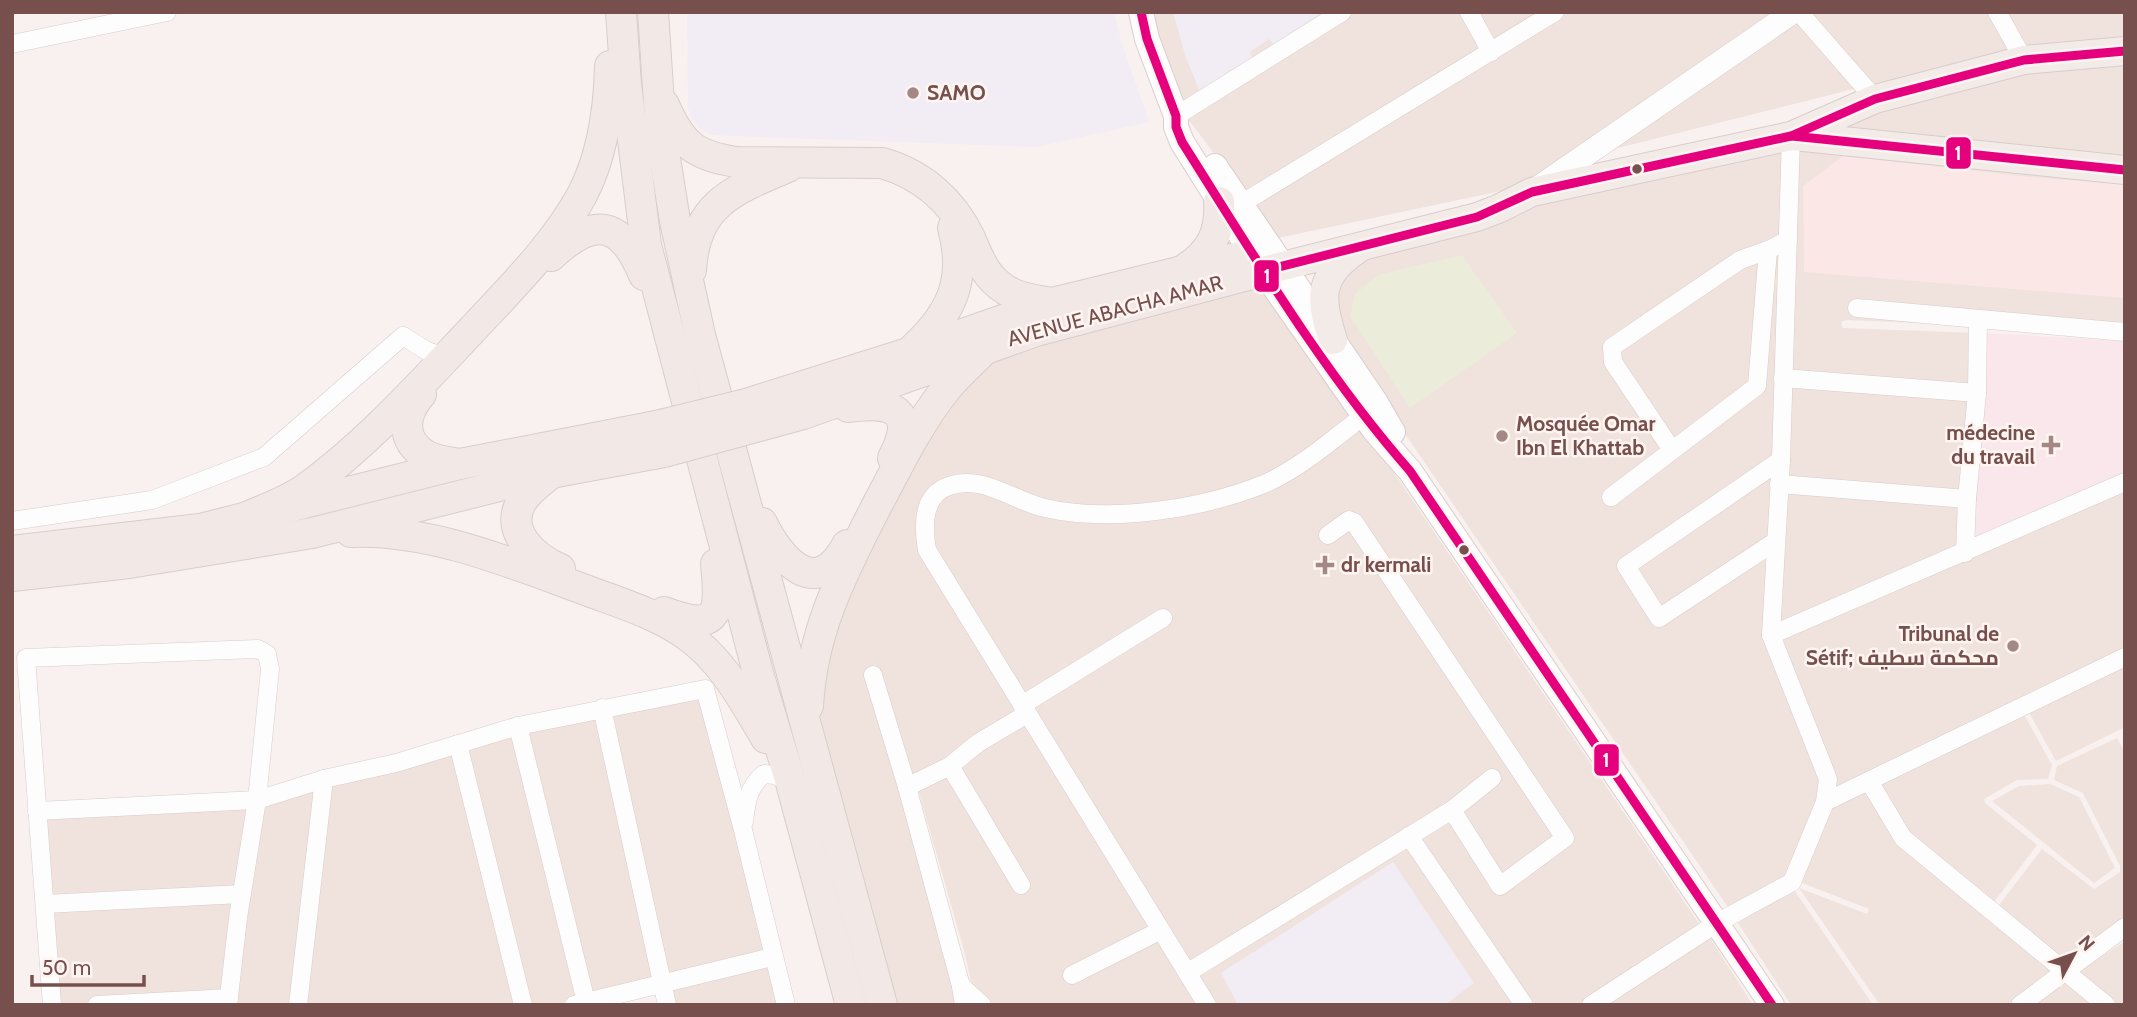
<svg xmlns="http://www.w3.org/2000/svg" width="2137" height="1017" font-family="Cabin,Cairo,sans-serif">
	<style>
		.residential { fill: #f0e2dd }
		.commercial { fill: #fae7e6 }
		.education { fill: #f2ecf4 }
		.medical { fill: #f9e7ec }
		.green { fill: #ebedda }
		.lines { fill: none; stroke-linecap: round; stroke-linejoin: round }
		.minor-casing { stroke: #d7cdcc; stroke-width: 19 }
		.tertiary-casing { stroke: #d7cdcc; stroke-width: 24 }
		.secondary-casing { stroke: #d9cecc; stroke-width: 26 }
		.primary-casing { stroke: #d9cdcc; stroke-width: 30 }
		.trunk-casing { stroke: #d9cdcc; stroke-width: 32 }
		.minor { stroke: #fefdfd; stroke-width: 18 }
		.tertiary { stroke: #fefdfd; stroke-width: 23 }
		.secondary { stroke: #fefdfd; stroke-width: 24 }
		.primary { stroke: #f3ebe7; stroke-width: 28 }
		.trunk { stroke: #f2e9e6; stroke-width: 30 }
		.trunk-bridge-casing { stroke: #d9cdcc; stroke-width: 32; stroke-linecap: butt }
		.trunk-bridge { stroke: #f2e9e6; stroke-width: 30 }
		.bus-1-casing { stroke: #fef5f1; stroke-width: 14 }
		.bus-1 { stroke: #e5007d; stroke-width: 9 }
		.poi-dot { fill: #a48886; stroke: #fef5f1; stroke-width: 2.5 }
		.bus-dot { fill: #77504e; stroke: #fef5f1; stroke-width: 2.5 }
		.labels { text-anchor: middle; stroke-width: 5; stroke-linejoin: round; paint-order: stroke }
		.poi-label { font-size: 21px; font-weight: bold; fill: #77504e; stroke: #fef5f1; text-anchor: start }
		.street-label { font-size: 21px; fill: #77504e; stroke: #fef5f1 }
		.line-badge { stroke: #fef5f1; stroke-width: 2.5 }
		.badge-label { font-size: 19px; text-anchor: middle; font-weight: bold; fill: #fff }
	</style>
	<rect width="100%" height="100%" fill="#f8f1ef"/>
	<!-- residential -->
	<g class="residential">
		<path d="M 1148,12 L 2125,12 L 2125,44 L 2013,49 L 1566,161 L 1530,185 L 1278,238 L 1179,107 Z"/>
		<path d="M 2125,58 L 2125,163 L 1818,131 L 1879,105 L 2026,67 Z"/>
		<path d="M 1795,143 L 2125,177 L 2125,332 L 1848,320 L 1842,321 L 1841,325 L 1843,328 L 1975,333 L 1973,388 L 1788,374 Z"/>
		<path d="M 1787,144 L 1784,237 L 1610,344 L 1666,449 L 1759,390 L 1772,253 L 1784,247 L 1776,457 L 1625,562 L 1657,621 L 1771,549 L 1767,634 L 1823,779 L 1820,801 L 1788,878 L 1734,916 L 1339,337 L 1332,289 L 1351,263 L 1535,199 Z"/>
		<path d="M 1763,256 L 1752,384 L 1673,444 L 1618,361 L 1617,350 L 1743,264 Z"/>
		<path d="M 1260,279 L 1356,416 L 1315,448 L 1264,479 L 1219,495 L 1159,507 L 1102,510 L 1046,504 L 976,479 L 945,482 L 930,495 L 922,506 L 918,527 L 923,552 L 930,548 L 927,528 L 931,510 L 938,500 L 949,490 L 975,487 L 1044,513 L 1102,518 L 1163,515 L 1223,502 L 1267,487 L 1321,455 L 1361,424 L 1702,928 L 1582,1005 L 976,1005 L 964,950 L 915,779 L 910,781 L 878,679 L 873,671 L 868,675 L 869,678 L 902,786 L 958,989 L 960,1005 L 889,1005 L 812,718 L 815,672 L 822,635 L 840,589 L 874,520 L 933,414 L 951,390 L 984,356 L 1106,320 Z"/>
		<path d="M 1788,383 L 1973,397 L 1963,495 L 1784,480 Z"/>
		<path d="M 1776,468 L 1772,538 L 1661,612 L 1632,568 Z"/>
		<path d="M 1783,489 L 1962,503 L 1960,550 L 1777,629 Z"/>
		<path d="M 2125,490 L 2125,652 L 1830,794 L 1777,638 Z"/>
		<path d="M 2125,662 L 2125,727 L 2056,761 L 2027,709 Z"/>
		<path d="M 702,694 L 767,954 L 666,979 L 608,711 Z"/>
		<path d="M 2022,711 L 2052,765 L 2048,779 L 2017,780 L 1984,799 L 1985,803 L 2037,845 L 1991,906 L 1907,836 L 1875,783 Z"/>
		<path d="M 599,713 L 658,981 L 589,996 L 523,729 Z"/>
		<path d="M 514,731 L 581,998 L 556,1005 L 303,1005 L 329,783 Z"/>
		<path d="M 2117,738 L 2125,753 L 2125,929 L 2069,968 L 1996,909 L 2042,849 L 2094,889 L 2120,872 L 2120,866 L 2083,793 L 2054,780 L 2057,766 Z"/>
		<path d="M 2050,784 L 2079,797 L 2115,868 L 2094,883 L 1992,801 L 2019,786 Z"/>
		<path d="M 319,785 L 294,1005 L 233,1005 L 261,804 Z"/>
		<path d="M 1868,787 L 1900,841 L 2061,973 L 2016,1005 L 1880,1005 L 1799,888 L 1867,914 L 1869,909 L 1797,881 L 1828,805 Z"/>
		<path d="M 251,805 L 224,1005 L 56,1005 L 43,815 Z"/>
		<path d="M 1792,887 L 1873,1005 L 1791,1005 L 1738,923 Z"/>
		<path d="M 1708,935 L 1753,1005 L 1599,1005 Z"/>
		<path d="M 2125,941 L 2125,1005 L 2031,1005 L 2076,974 Z"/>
		<path d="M 769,962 L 781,1005 L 672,1005 L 668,988 Z"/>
	</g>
	<!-- commercial -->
	<path class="commercial" d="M 1843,156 L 2030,177 L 2125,184 L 2125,298 L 1804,272 L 1803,186 Z"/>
	<!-- education -->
	<g class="education">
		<path d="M 687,12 L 1114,12 L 1121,41 L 1149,122 L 1036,147 L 711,135 L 701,130 L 694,121 L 688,109 Z"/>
		<path d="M 1173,12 L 1323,12 L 1273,44 L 1269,39 L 1250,52 L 1252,58 L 1199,90 L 1185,55 Z"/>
		<path d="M 1393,862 L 1474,983 L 1445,1005 L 1238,1005 L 1221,973 Z"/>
	</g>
	<!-- medical -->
	<path class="medical" d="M 1984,333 L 2125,341 L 2125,477 L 1969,546 Z"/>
	<!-- green -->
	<path class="green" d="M 1462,255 L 1517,333 L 1410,408 L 1350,316 L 1355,294 L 1378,275 Z"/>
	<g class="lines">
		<defs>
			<g id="minor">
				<path d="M 1469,12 L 1491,52"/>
				<path d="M 1799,12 L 1875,99"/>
				<path d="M 1997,12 L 2024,60"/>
				<path d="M 12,44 L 167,12"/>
				<path d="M 1176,116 L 1342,12"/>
				<path d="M 1241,204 L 1555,12"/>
				<path d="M 1857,308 L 2125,332"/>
				<path d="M 1783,378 L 1977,393"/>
				<path d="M 1672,450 L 1613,362 L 1612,347 L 1740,260 L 1768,250"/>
				<path d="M 1779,484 L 1967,499"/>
				<path d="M 1611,497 L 1757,386 L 1768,250 L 1788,240"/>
				<path d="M 12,521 L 152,500 L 264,457 L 403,336 L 427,351 L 446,357"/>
				<path d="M 1328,535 L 1349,520 L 1354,522 L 1565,838 L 1500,886 L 1452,810"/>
				<path d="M 1776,541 L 1659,618 L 1626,566 L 1781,460"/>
				<path d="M 1965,553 L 1967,499 L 1977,393 L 1978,319"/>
				<path d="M 1771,635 L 2125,482"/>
				<path d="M 873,675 L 907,787 L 961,986 L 964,1005"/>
				<path d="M 1022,705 L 1163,618"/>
				<path d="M 602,708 L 667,1005"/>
				<path d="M 518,726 L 586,1002"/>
				<path d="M 458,744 L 523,1005"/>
				<path d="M 950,766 L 978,743 L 1027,714"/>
				<path d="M 1869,781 L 1903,838 L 2106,1005"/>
				<path d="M 907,787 L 950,766 L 1021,885"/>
				<path d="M 1825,802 L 2125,657"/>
				<path d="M 37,811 L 257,800 L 324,779 L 396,763 L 518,726 L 705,689 L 743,830 L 786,1005"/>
				<path d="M 744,822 C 746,804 748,786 764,774 L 775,775 L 791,783"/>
				<path d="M 1409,836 L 1524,1005"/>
				<path d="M 45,904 L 241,894"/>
				<path d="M 1187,973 L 1452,810 L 1492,778"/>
				<path d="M 1072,975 L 1161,930"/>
				<path d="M 961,986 L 982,1005"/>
				<path d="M 52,1005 L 26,658 L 258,649 L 267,654 L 270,669 L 257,800 L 238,918 L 228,1005"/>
				<path d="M 97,1005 L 229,998"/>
				<path d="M 298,1005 L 324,779"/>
				<path d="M 574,1005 L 772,957"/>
				<path d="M 1207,1005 L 927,550 C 923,527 922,495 949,486 C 983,474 1013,501 1045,508 C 1110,523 1202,509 1264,484 C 1289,473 1314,455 1335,438 C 1348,428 1361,419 1371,407"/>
				<path d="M 1591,1005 L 1717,923 L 1792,882 L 1825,802 L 1828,779 L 1771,635 L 1781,460 L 1791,136"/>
				<path d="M 2020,1005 L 2125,927"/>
			</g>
			<path id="tertiary" d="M 1539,187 L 1793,12"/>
			<g id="secondary">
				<path d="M 1141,12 L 1147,39 L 1176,116 L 1176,127 L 1182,142 L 1263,271 L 1374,430 L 1410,471 L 1772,1005"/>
				<path d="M 1215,166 L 1375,401 L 1393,432"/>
			</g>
			<g id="primary">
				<path d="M 1794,136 L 2125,170"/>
				<path d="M 1263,271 L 1477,217 L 1498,209 L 1532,192 L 1791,136 L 1875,99 L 2024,60 L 2125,51"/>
				<path d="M 1333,340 C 1319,298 1318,275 1358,249"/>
			</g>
			<g id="trunk">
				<path d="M 621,12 L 626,84 L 646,245 L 758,673 L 791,783 L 851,1005"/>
				<path d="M 653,12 L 661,133 L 675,221 L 700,335 L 882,1005"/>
				<path d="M 664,105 C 681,144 694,156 737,162 L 882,163 C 921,174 952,200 970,238 C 979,259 985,277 1006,290 C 1019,299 1037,300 1052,303"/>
				<path d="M 551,256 C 594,216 621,220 644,275"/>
				<path d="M 1185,269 C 1211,253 1221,232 1219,202"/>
				<path d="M 691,270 C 695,204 733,190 788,167"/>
				<path d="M 914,348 C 952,313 967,279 953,228"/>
				<path d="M 421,394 C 403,414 400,441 427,456 C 437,461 448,462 460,464"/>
				<path d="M 746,404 L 908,353 L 1052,303 L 1244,256"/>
				<path d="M 848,407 C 891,401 919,409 893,458"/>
				<path d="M 759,426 L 803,414 L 1036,331 L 1263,271"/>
				<path d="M 550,474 C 541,482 529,490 522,501 C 503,531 535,558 560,569"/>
				<path d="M 242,519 C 262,510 287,502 305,489 C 367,444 418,387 471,331 C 510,289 554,246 582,195 C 602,157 609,108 610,66"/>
				<path d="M 762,523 C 781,562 817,601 847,545"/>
				<path d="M 351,532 C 430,529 509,562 583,589 C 617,602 655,613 685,634 C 722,659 744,701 766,738"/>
				<path d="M 12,551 L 200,529 L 460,464 L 656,426"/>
				<path d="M 12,576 L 129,563 L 312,533 L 551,473 L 664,452"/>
				<path d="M 664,612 C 719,633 721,614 716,564"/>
				<path d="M 808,706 C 812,631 842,574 875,509 C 897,468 917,425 946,389 C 956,376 969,365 980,354"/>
			</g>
		</defs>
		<!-- minor casing -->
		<use href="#minor" class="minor-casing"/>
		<!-- tertiary casing -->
		<use href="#tertiary" class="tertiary-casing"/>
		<!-- secondary casing -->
		<use href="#secondary" class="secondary-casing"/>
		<!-- primary casing -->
		<use href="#primary" class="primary-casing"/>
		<!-- trunk casing -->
		<use href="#trunk" class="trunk-casing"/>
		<!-- minor -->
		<use href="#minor" class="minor"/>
		<!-- tertiary -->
		<use href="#tertiary" class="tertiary"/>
		<!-- secondary -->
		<use href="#secondary" class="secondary"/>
		<!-- primary -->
		<use href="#primary" class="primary"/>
		<!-- trunk -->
		<use href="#trunk" class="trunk"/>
		<defs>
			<g id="trunk-bridge">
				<path d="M 656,426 L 746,404"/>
				<path d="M 664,452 L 759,426"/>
			</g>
		</defs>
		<!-- trunk-bridge casing -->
		<use href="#trunk-bridge" class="trunk-bridge-casing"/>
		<!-- trunk-bridge -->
		<use href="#trunk-bridge" class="trunk-bridge"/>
		<defs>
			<g id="bus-1">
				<path d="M 1141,12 L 1147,39 L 1176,116 L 1176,127 L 1182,142 C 1253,254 1322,371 1410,471 L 1772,1005"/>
				<path d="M 1792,136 L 2125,170"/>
				<path d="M 1263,271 L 1477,217 L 1532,192 L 1791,136 L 1875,99 L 2024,60 L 2125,51"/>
			</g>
		</defs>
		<!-- bus-1 casing -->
		<use href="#bus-1" class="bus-1-casing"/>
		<!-- bus-1 -->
		<use href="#bus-1" class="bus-1"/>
	</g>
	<!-- markers -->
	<g class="poi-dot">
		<circle cx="913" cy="93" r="7"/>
		<circle cx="1502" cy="436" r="7"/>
		<path d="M2047.5 434.5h7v7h7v7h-7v7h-7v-7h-7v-7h7z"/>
		<path d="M1321.5 554.5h7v7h7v7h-7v7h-7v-7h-7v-7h7z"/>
		<circle cx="2013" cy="646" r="7"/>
	</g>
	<g class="bus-dot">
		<circle cx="1637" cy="169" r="6"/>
		<circle cx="1464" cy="550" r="6"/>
	</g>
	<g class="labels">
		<!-- poi labels -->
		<g class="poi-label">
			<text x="927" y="100">SAMO</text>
			<text x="1516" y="431">Mosquée Omar<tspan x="1516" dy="24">Ibn El Khattab</tspan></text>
			<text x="2035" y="440" text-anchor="end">médecine<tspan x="2035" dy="24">du travail</tspan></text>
			<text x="1341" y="572">dr kermali</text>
			<text x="1999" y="641" text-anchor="end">Tribunal de<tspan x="1999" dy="24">Sétif; محكمة سطيف</tspan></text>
		</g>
		<!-- street labels -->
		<g class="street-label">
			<text transform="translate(1115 311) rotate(-15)" y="7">AVENUE ABACHA AMAR</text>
		</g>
	</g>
	<g class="line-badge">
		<rect x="1945" y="136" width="27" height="34" rx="7" fill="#e5007d"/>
		<rect x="1253" y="259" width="27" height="34" rx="7" fill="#e5007d"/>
		<rect x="1593" y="743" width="27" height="34" rx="7" fill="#e5007d"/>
	</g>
	<g class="badge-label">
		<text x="1958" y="160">1</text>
		<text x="1267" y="283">1</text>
		<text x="1606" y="767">1</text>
	</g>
	<!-- border -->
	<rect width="2137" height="1017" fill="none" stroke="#77504e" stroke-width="28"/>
	<!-- north arrow -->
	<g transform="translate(2074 954) rotate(49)" stroke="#fef5f1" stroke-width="5" paint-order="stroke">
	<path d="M0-5L12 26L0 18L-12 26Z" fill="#77504e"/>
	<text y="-10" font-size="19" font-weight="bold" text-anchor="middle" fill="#77504e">N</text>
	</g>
	<!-- scale -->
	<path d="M32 975v10h112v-10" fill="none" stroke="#77504e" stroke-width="3.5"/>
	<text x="42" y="975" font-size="21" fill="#77504e" stroke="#fef5f1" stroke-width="5" paint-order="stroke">50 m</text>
</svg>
